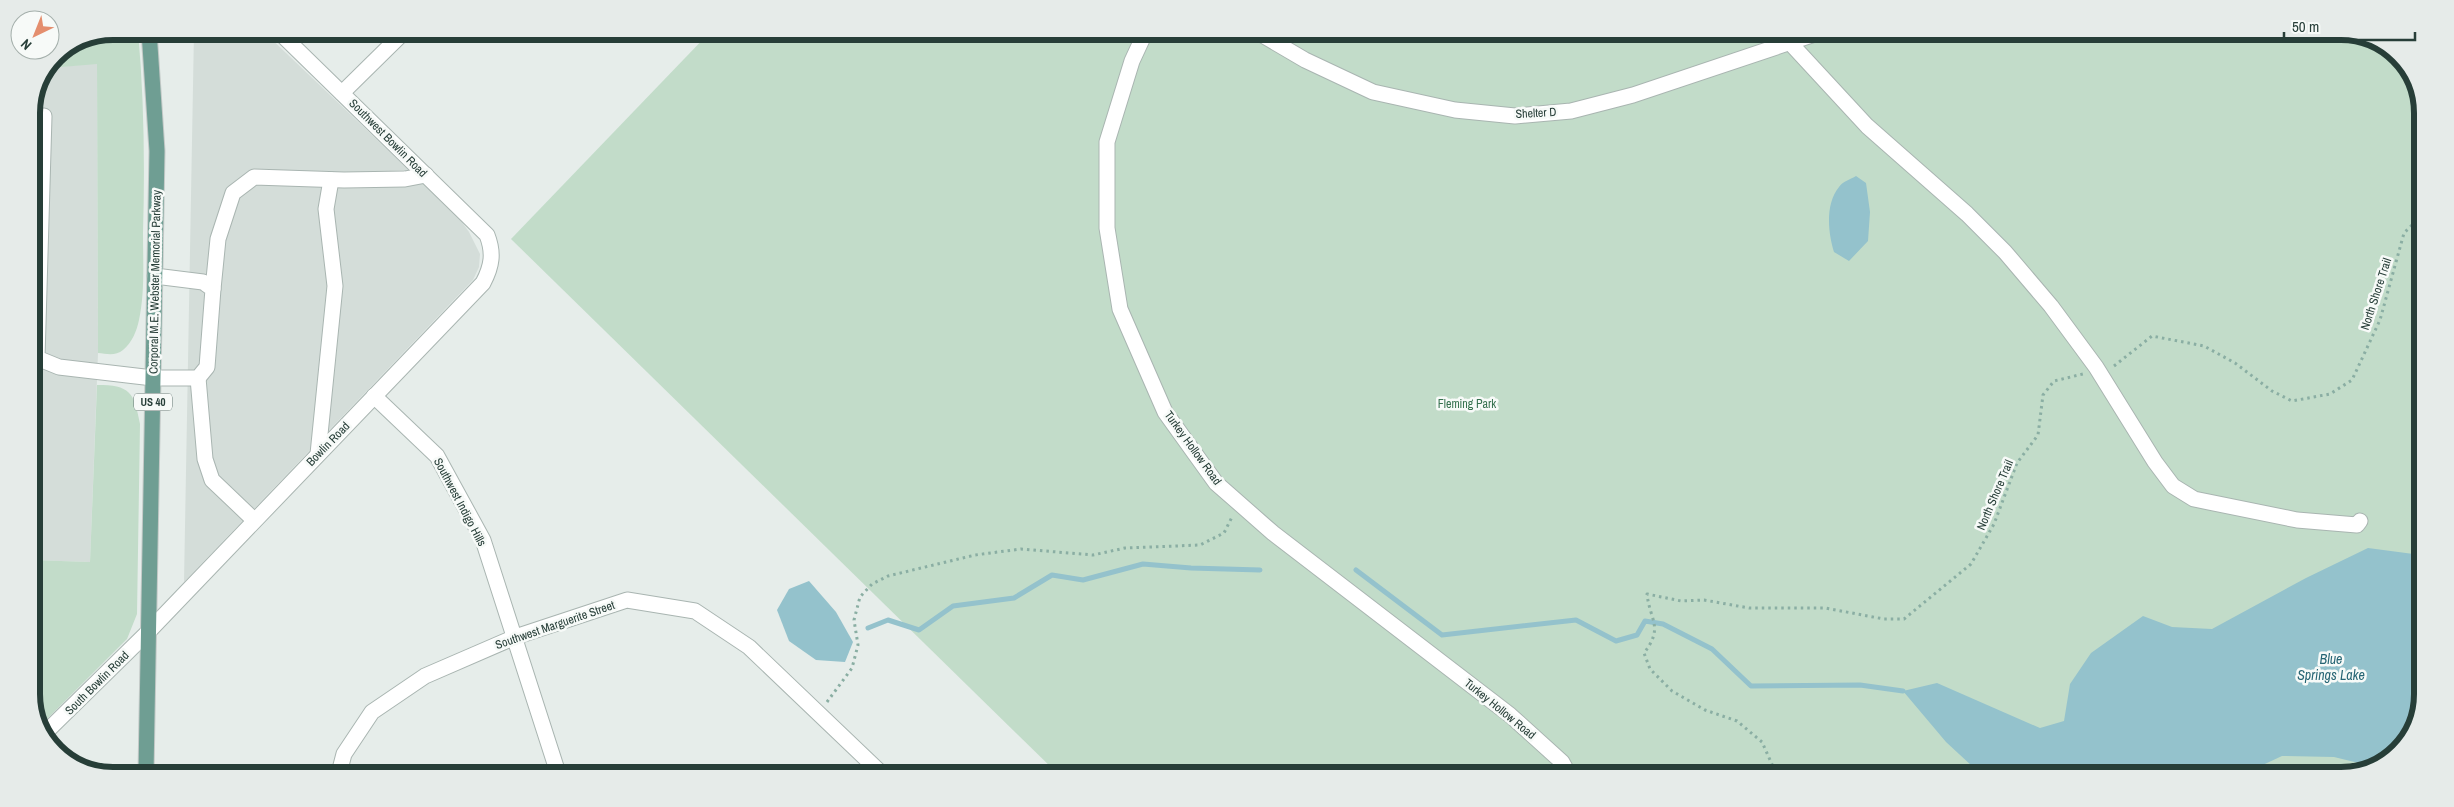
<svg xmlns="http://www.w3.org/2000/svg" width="2454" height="807" font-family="'Archivo Narrow',sans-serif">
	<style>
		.built { fill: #d4ddd9 }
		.green { fill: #c2dcc9 }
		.water { fill: #94c2cc }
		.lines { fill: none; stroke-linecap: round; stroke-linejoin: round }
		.stream { stroke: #94c2cc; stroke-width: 5 }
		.minor-casing { stroke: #a9b5b1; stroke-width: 17 }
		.major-casing { stroke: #c3c9c7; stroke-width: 17 }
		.path { stroke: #8aaea3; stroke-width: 3; stroke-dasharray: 2.5 4; stroke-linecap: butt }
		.minor { stroke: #fff; stroke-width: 15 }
		.major { stroke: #6f9e93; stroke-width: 15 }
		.labels { text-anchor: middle; stroke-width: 5; stroke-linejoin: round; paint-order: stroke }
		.shield { fill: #f7faf8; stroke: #657672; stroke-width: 1 }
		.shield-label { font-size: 11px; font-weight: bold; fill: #273e38 }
		.street-label { font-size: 12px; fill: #273e38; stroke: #f7faf8 }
		.park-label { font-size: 12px; fill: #35714e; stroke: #f7faf8 }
		.water-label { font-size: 14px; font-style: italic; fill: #266574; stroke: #f7faf8 }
		.rim { fill: none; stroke: #273e38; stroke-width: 6 }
	</style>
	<rect width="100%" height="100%" fill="#e6edea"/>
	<!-- built -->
	<g class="built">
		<path d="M 194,31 L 263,31 L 459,218 L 469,232 L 480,254 L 479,267 L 473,280 L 184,582 Z"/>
		<path d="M 97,63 L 98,353 L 90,562 L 31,560 L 31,112 L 50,68 Z"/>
	</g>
	<!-- green -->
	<g class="green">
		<path d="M 113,31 L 138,31 C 144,98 145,165 143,233 C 143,261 145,292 139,320 C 137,330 132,343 123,350 C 116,356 107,354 98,353 L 97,64 L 50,68 L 55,55 Z"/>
		<path d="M 710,32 L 2363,34 L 2406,63 L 2423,107 L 2420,716 L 2391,759 L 2342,776 L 1058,774 L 511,239 Z"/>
		<path d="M 97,385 C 130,385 134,392 140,424 L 137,614 L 127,639 L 41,725 L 31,700 L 31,560 L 90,562 Z"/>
	</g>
	<!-- water -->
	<g class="water">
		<path d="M 1856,176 L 1866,183 L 1870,212 L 1868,241 L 1849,261 L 1834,252 C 1828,233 1825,204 1839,187 C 1842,182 1851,179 1856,176 Z"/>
		<path d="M 2368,548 L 2421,555 L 2420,716 L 2391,759 L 2371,766 L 2334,757 L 2282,756 L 2239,776 L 1977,775 L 1972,766 L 1946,742 L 1903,691 L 1937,683 L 2040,728 L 2064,721 L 2070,684 L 2091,653 L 2143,616 L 2172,627 L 2212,629 L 2306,578 Z"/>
		<path d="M 809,581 L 836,612 L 853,642 L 845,662 L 816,660 L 789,641 L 777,610 L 789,589 Z"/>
	</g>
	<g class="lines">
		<!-- stream -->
		<g class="stream">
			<path d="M 1356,570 L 1442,635 L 1576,620 L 1616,641 L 1637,635 L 1645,621 L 1663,624 L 1712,649 L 1751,686 L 1860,685 L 1903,691"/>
			<path d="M 868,628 L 888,620 L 919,630 L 953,606 L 1014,598 L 1052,575 L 1083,580 L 1143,564 L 1191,568 L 1260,570"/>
		</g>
		<defs>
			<g id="minor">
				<path d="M 1145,33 L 1132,61 L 1107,142 L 1107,228 L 1120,309 L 1165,412 L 1216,483 L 1273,533 L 1510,715 L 1562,762 L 1569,775"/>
				<path d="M 1259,33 L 1305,60 L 1373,92 L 1455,110 L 1515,116 L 1571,111 L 1633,95 L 1818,33"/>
				<path d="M 1781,33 L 1867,126 L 1967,214 L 2005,252 L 2051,306 L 2096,367 L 2155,462 L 2173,486 L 2194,499 L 2297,520 L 2357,525 L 2360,521"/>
				<path d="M 342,93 L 404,32"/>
				<path d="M 44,116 L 37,358 L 59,367 L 153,378 L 198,378 L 207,367 L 213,289 L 203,282 L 155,276"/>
				<path d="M 213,289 L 218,239 L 233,193 L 254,177 L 344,180 L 405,179 L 426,175"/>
				<path d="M 198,378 L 205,459 L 212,480 L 254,520"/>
				<path d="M 374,396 L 437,456 L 483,540 L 558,773"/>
				<path d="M 318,454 L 335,286 L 326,209 L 331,180"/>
				<path d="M 44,734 L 149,631 L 483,283 C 492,266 494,253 487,235 L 278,31"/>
				<path d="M 339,773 L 344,754 L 372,712 L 425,676 L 515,637 L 627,600 L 695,611 L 749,647 L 882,774"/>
			</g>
			<path id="major" d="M 146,773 L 157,151 L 149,31"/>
		</defs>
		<!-- minor casing -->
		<use href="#minor" class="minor-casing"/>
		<!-- major casing -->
		<use href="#major" class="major-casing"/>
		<!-- path -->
		<g class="path">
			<path d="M 2114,366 L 2152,336 L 2204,346 L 2235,363 L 2272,391 L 2292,401 L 2330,394 L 2352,380 L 2380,320 L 2404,233 L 2417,220 L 2422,219"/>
			<path d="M 827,702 L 852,668 L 858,645 L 854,620 L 860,597 L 872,584 L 888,576 L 975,555 L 1021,549 L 1093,555 L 1125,548 L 1200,545 L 1224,533 L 1232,517"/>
			<path d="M 1781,775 L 1775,771 L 1762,742 L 1737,721 L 1705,710 L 1672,691 L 1650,669 L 1644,653 C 1664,627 1650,621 1647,594 L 1681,601 L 1704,600 L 1749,608 L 1825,608 L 1884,619 L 1904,619 L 1971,564 L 1994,524 L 2017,463 L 2038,435 L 2043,395 L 2054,381 L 2083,374"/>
		</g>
		<!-- minor -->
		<use href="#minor" class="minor"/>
		<!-- major -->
		<use href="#major" class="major"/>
	</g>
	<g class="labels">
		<!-- shield labels -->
		<rect class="shield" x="134" y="393.5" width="38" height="17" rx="4"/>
		<g class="shield-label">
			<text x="153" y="406">US 40</text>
		</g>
		<!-- street labels -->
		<g class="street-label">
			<text transform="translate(1536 113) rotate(-3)" y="4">Shelter D</text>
			<text transform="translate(388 138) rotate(45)" y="4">Southwest Bowlin Road</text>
			<text transform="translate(155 282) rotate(-89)" y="4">Corporal M.E. Webster Memorial Parkway</text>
			<text transform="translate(2376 294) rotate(-72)" y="4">North Shore Trail</text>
			<text transform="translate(328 444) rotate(-46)" y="4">Bowlin Road</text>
			<text transform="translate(1193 448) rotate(54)" y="4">Turkey Hollow Road</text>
			<text transform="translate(1995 495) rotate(-67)" y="4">North Shore Trail</text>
			<text transform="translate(460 502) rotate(62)" y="4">Southwest Indigo Hills</text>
			<text transform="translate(555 625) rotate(-19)" y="4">Southwest Marguerite Street</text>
			<text transform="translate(97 683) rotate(-45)" y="4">South Bowlin Road</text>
			<text transform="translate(1500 709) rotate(39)" y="4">Turkey Hollow Road</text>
		</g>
		<!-- park labels -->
		<g class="park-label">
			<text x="1467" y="408">Fleming Park</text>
		</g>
		<!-- water labels -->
		<g class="water-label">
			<text x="2331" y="664">Blue<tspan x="2331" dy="16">Springs Lake</tspan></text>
		</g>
	</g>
	<!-- crop -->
	<path d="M0 0H2454V807H0ZM113 40H2341A73 73 0 0 1 2414 113V694A73 73 0 0 1 2341 767H113A73 73 0 0 1 40 694V113A73 73 0 0 1 113 40Z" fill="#e6ebe9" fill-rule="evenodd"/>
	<path class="rim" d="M113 40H2341A73 73 0 0 1 2414 113V694A73 73 0 0 1 2341 767H113A73 73 0 0 1 40 694V113A73 73 0 0 1 113 40Z"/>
	<!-- north arrow -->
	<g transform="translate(35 35) rotate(223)"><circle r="24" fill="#f7faf8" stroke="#a4afab"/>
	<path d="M0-4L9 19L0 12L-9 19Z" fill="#e48e6e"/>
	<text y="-8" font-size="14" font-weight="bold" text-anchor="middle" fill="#273e38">N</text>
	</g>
	<!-- scale -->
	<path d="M2284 32v8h131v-8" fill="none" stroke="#273e38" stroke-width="2.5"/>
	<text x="2292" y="32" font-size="15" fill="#273e38" stroke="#f7faf8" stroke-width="4" paint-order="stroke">50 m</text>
</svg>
